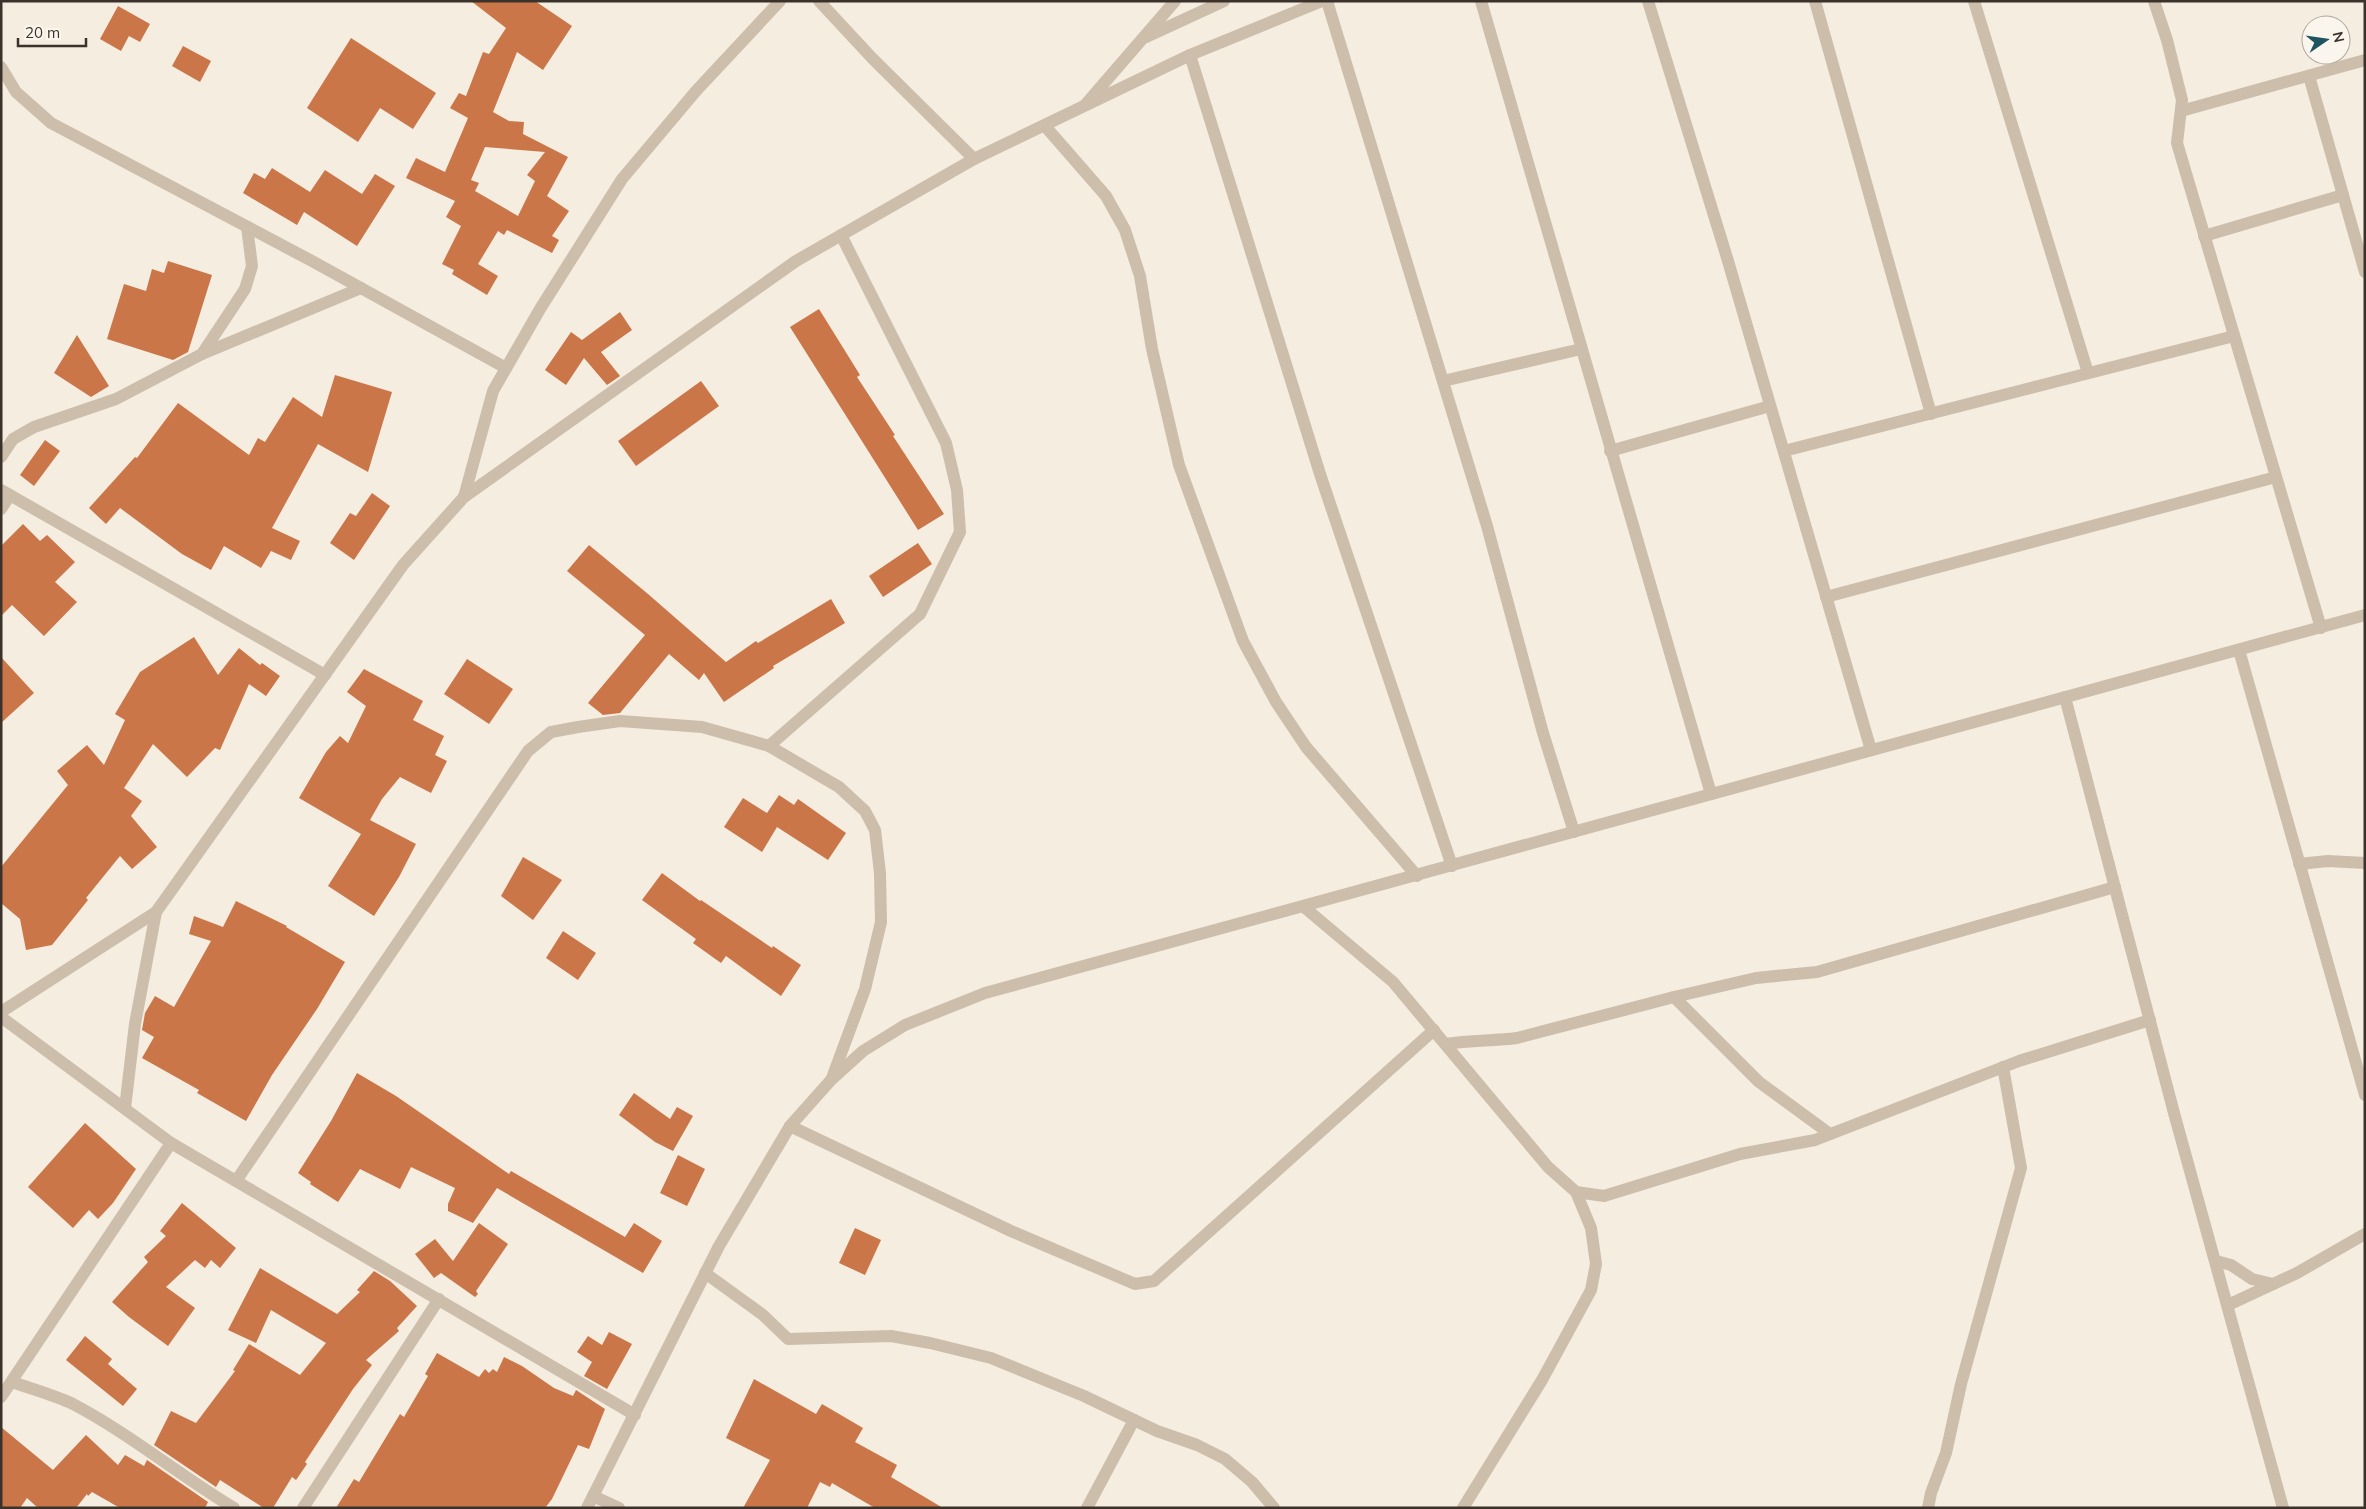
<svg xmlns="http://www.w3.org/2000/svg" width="2366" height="1509" font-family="Mulish,sans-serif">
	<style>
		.building { fill: #ca7649; fill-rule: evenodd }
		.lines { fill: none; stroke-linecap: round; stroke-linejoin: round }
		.minor { stroke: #cdbeab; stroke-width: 12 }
	</style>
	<rect width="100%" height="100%" fill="#f4ede0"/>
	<!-- building -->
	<g class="building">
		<path d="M 471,1 L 535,1 L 572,26 L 543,70 L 517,52 L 493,112 L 509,121 L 524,122 L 523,134 L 568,157 L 547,196 L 569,211 L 552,236 L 559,240 L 552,253 L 507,230 L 504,235 L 498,231 L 478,264 L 498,276 L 487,295 L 452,274 L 454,270 L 442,264 L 461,226 L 446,217 L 455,201 L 406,178 L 416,158 L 445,172 L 468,118 L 450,108 L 459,93 L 466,96 L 483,52 L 489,54 L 506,28 ZM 485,147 L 545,152 L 527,175 L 535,181 L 518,216 L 475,191 L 479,183 L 471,180 Z"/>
		<path d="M 118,6 L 150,24 L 140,42 L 129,36 L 121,51 L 100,39 Z"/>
		<path d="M 351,38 L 436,93 L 413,129 L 380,108 L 358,142 L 307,108 Z"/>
		<path d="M 183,46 L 211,61 L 200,82 L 172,66 Z"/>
		<path d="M 272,168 L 310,192 L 325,170 L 362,194 L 375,174 L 395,186 L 357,246 L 304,212 L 297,225 L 243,193 L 254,173 L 265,179 Z"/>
		<path d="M 168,261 L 212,275 L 188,352 L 173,360 L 107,339 L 124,284 L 146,291 L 152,269 L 164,273 Z"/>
		<path d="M 819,309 L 860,375 L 857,377 L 895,435 L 893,436 L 944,514 L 918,530 L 790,327 Z"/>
		<path d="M 620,312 L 632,330 L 601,352 L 620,376 L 607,385 L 584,358 L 566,385 L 545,370 L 571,332 L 582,340 Z"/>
		<path d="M 77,335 L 109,386 L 91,397 L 54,373 Z"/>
		<path d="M 335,375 L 392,392 L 368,472 L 318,444 L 272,528 L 300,541 L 291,560 L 271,551 L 261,568 L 224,546 L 211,570 L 182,554 L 120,508 L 106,524 L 89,508 L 135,457 L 137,458 L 178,403 L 249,455 L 258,438 L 265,442 L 293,397 L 322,417 Z"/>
		<path d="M 701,381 L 719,406 L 636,466 L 618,441 Z"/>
		<path d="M 45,440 L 60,451 L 34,486 L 20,475 Z"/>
		<path d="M 372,493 L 390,506 L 354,560 L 330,543 L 350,513 L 356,516 Z"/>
		<path d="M 23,524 L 40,541 L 47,535 L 75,562 L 55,582 L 77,602 L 44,636 L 12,605 L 1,616 L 1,546 Z"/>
		<path d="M 918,543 L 932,564 L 883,597 L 869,576 Z"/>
		<path d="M 589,545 L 648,594 L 726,662 L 756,641 L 758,643 L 831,599 L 845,623 L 773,666 L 774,668 L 724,702 L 704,673 L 699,680 L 669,654 L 620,713 L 603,715 L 588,703 L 645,635 L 567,571 Z"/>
		<path d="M 194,637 L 218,675 L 239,648 L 260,665 L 262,663 L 280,676 L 266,696 L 249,684 L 220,750 L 215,748 L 187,777 L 153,744 L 124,788 L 142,801 L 131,816 L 157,847 L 132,869 L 120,856 L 86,898 L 88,900 L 52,945 L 26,950 L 20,919 L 1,903 L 1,867 L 68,785 L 57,771 L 87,745 L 104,765 L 125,720 L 115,714 L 140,672 Z"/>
		<path d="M 1,657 L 34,693 L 1,723 Z"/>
		<path d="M 467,659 L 513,689 L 489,724 L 444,694 Z"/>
		<path d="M 364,669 L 423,701 L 413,720 L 444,736 L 435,755 L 447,761 L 431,793 L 400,777 L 382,799 L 370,820 L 416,844 L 399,877 L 374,916 L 328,886 L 361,834 L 299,798 L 326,752 L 340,736 L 348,743 L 366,706 L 347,692 Z"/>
		<path d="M 779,795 L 794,805 L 798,799 L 846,833 L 828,860 L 777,827 L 762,852 L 724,827 L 743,798 L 767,813 Z"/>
		<path d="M 523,857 L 562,880 L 533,920 L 501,896 Z"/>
		<path d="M 662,873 L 700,901 L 701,900 L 772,948 L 773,946 L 801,965 L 781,996 L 726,956 L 721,963 L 693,943 L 696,939 L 642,900 Z"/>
		<path d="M 236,901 L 287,926 L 286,927 L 345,962 L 317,1009 L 272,1075 L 246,1121 L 197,1093 L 199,1090 L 142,1058 L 154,1037 L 142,1030 L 145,1013 L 155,996 L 174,1007 L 211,941 L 189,934 L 194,916 L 223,927 Z"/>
		<path d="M 563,931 L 596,953 L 578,980 L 546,958 Z"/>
		<path d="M 357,1073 L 396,1096 L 509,1174 L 511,1171 L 625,1237 L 634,1223 L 662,1241 L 643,1273 L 497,1188 L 473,1223 L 448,1211 L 448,1204 L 455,1188 L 411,1167 L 400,1189 L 360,1169 L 338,1202 L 310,1184 L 311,1182 L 298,1173 L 331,1121 Z"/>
		<path d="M 634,1093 L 670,1119 L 677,1107 L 693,1116 L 673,1151 L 655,1142 L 619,1115 Z"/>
		<path d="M 85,1123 L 136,1169 L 113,1203 L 98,1219 L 89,1210 L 73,1228 L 28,1187 Z"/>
		<path d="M 678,1155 L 705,1169 L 687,1206 L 660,1193 Z"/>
		<path d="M 182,1203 L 236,1248 L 220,1268 L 211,1260 L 205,1268 L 195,1260 L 166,1287 L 195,1308 L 168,1346 L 129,1317 L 112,1302 L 148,1262 L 144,1257 L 166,1236 L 160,1231 Z"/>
		<path d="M 479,1223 L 508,1244 L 476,1291 L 478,1294 L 475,1297 L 441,1273 L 434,1278 L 415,1254 L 435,1239 L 453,1261 Z"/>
		<path d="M 855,1228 L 881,1240 L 865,1275 L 839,1263 Z"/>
		<path d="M 260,1268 L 337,1314 L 360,1292 L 357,1290 L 374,1271 L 390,1281 L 417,1306 L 397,1328 L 399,1331 L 366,1360 L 372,1365 L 353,1389 L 305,1462 L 307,1464 L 296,1480 L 292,1477 L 273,1508 L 264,1508 L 220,1480 L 216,1487 L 154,1445 L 171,1411 L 196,1423 L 235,1371 L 233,1370 L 249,1344 L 300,1375 L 326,1343 L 271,1310 L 256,1343 L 228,1330 Z"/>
		<path d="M 609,1332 L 632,1344 L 607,1389 L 584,1376 L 592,1362 L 577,1352 L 588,1336 L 602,1345 Z"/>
		<path d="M 85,1336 L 112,1359 L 108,1364 L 137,1389 L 123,1406 L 66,1360 Z"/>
		<path d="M 437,1353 L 479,1377 L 485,1369 L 489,1373 L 493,1369 L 497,1372 L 504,1357 L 522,1366 L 554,1388 L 573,1396 L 576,1390 L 605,1409 L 589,1449 L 578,1445 L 552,1499 L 545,1508 L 336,1508 L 354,1479 L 359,1482 L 400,1414 L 404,1417 L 428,1376 L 425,1374 Z"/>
		<path d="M 754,1379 L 816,1414 L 822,1404 L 863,1428 L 855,1442 L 897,1465 L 891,1477 L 943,1508 L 875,1508 L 832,1483 L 830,1487 L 820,1482 L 807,1508 L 743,1508 L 770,1460 L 726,1438 Z"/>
		<path d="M 1,1427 L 53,1470 L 86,1435 L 118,1465 L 125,1455 L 144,1466 L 147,1460 L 208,1502 L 205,1508 L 120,1508 L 92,1492 L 88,1496 L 87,1494 L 76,1508 L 38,1508 L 27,1498 L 20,1508 L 1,1508 Z"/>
	</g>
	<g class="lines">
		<!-- minor -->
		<g class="minor">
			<path d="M 819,1 L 872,58 L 974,159"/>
			<path d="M 1327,1 L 1487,526 L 1543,733 L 1574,832"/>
			<path d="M 1481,1 L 1711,794"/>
			<path d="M 1648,1 L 1728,261 L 1871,750"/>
			<path d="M 1815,1 L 1931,414"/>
			<path d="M 1974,1 L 2088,373"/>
			<path d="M 2154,1 L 2167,40 L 2182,100 L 2177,143 L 2321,628"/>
			<path d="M 1146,37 L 1224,1"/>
			<path d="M 1190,55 L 1320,474 L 1452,866"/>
			<path d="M 1,67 L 16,92 L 51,123 L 312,261 L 506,368"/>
			<path d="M 2309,76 L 2365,272"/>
			<path d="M 1086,104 L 1175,1"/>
			<path d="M 2181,111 L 2365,60"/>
			<path d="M 1045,126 L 1106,196 L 1125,230 L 1140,276 L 1152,349 L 1179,465 L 1243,641 L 1276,702 L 1306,747 L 1417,876"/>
			<path d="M 2204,236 L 2343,195"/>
			<path d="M 202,354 L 245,289 L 252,266 L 247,227"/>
			<path d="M 1443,381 L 1581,349"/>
			<path d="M 1610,451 L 1770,406"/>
			<path d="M 1784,451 L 2234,336"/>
			<path d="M 1,457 L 13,439 L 34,427 L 116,399 L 202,354 L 361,288"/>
			<path d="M 1,490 L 325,675"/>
			<path d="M 464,497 L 493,391 L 540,309 L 622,179 L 696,91 L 780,1"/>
			<path d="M 1,509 L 10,495"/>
			<path d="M 1826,597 L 2276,477"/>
			<path d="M 2239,650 L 2365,1095"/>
			<path d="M 2065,697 L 2174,1113 L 2283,1508"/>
			<path d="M 769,746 L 920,614 L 960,532 L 957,490 L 946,443 L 841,235"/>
			<path d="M 2299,864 L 2328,861 L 2365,863"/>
			<path d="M 1304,907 L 1393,982 L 1548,1167 L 1576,1192 L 1591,1228 L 1596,1264 L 1591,1290 L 1542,1380 L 1463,1508"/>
			<path d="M 1674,997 L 1759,1082 L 1830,1134"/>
			<path d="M 1,1012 L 156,912 L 403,565 L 464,497 L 796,261 L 974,159 L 1190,55 L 1322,1"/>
			<path d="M 1,1017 L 171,1143 L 635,1415"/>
			<path d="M 1446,1044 C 1470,1040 1493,1041 1517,1038 L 1674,997 L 1756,978 L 1817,972 L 2115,887"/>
			<path d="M 125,1108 L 135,1024 L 156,912"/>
			<path d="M 790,1126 L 1011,1231 L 1135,1284 L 1154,1281 L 1434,1030"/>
			<path d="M 236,1181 L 528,751 L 551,732 L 578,727 L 620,721 L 702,727 L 769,746 L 839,787 L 865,811 L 875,830 L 880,873 L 881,922 L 865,989 L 832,1078"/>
			<path d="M 1576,1192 L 1604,1196 L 1740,1154 L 1815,1140 L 2019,1061 L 2150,1020"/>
			<path d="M 2216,1261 L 2231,1265 L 2252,1279 L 2273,1284"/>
			<path d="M 705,1273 L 763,1315 L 788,1339 L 891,1336 L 930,1343 L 991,1358 L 1084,1396 L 1157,1431 L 1197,1445 L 1225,1459 L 1252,1482 L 1274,1508"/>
			<path d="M 2228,1305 L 2297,1273 L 2365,1234"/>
			<path d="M 12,1382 C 32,1389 54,1395 73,1404 C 130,1434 179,1475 234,1508"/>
			<path d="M 1,1397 L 171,1143"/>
			<path d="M 593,1496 L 619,1508"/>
			<path d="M 303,1508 L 439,1299"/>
			<path d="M 587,1508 L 719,1246 L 790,1126 L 831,1080 L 863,1051 L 905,1025 L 985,993 L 2365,615"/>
			<path d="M 1087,1508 L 1134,1420"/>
			<path d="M 1928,1508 L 1931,1493 L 1946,1453 L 1961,1384 L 2021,1168 L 2003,1067"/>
		</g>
	</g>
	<!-- border -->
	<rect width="2366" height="1509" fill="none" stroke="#3b322b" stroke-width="5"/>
	<!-- north arrow -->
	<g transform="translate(2326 40) rotate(77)"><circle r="24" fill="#fbf6ed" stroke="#aea89f"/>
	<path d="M0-4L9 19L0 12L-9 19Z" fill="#1e535f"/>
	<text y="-8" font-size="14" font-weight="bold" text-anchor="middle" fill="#3b322b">N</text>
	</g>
	<!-- scale -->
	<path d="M18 38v8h68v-8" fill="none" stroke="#3b322b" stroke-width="2.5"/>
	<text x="25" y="38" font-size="15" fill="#3b322b" stroke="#fbf6ed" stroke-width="4" paint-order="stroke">20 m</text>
</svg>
